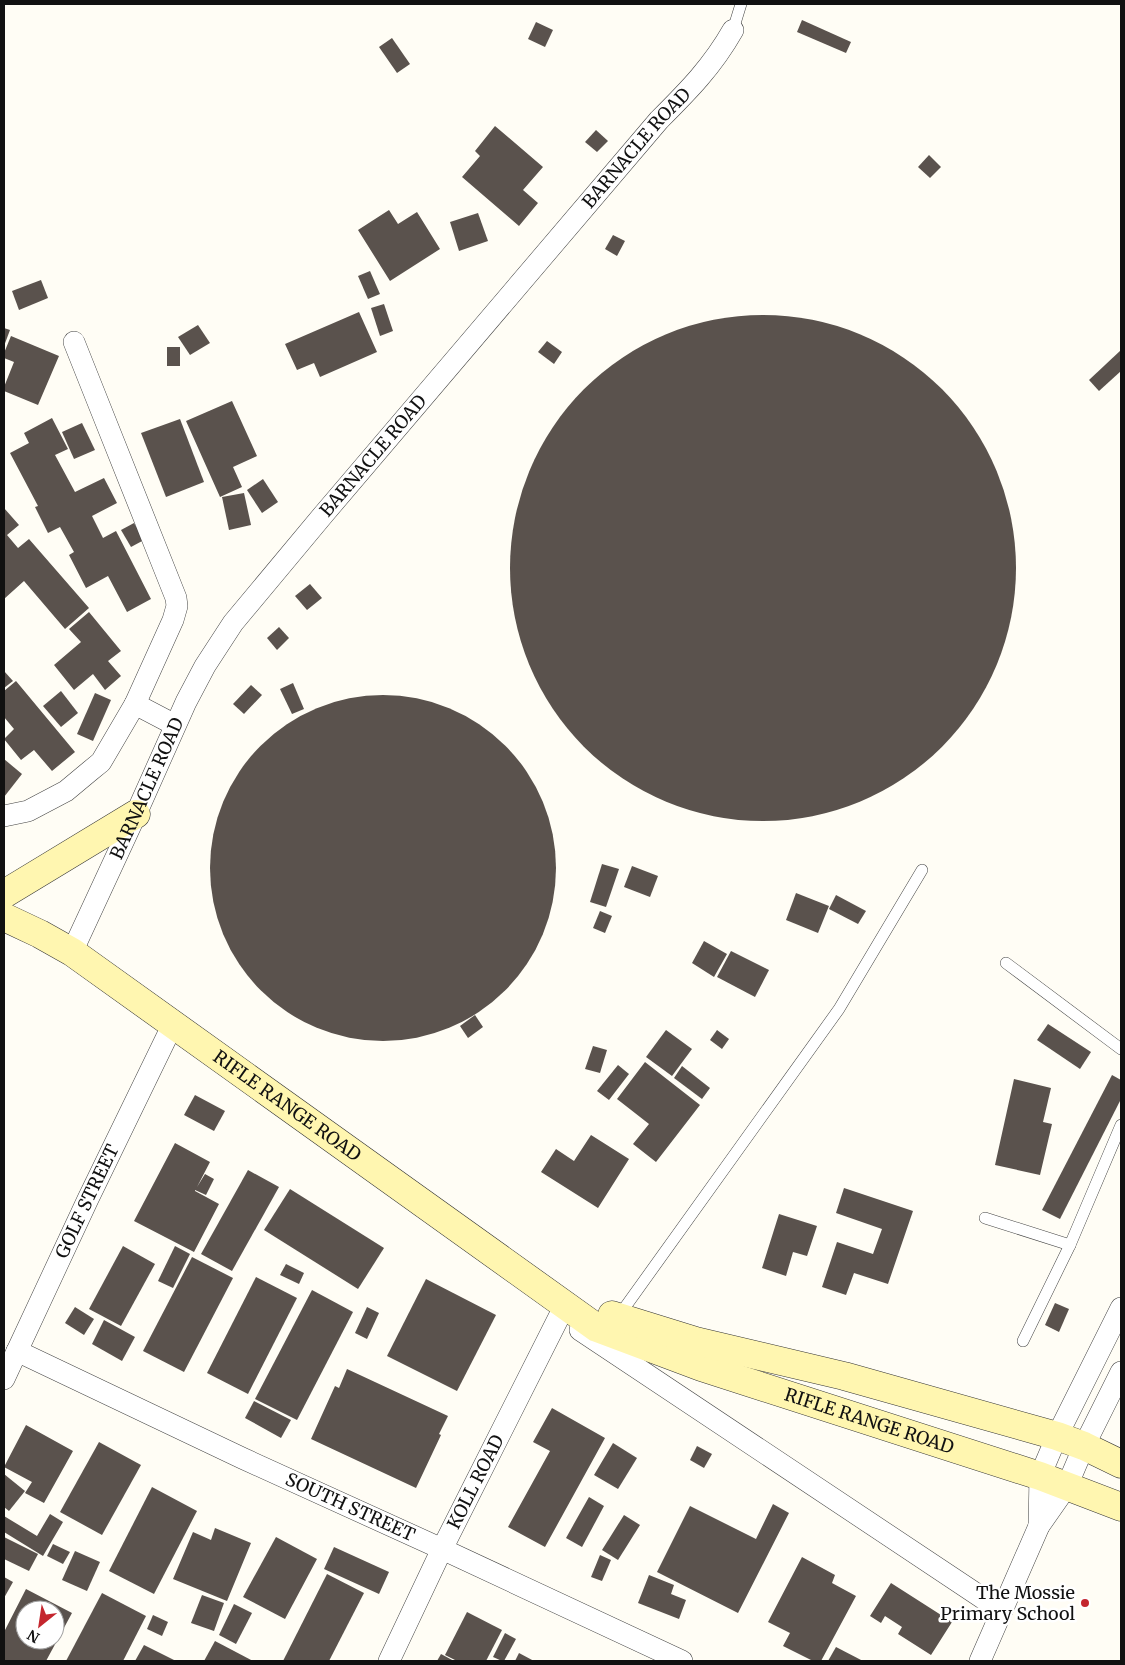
<svg xmlns="http://www.w3.org/2000/svg" width="1125" height="1665" font-family="Merriweather,serif">
	<style>
		.building { fill: #5a524d; fill-rule: evenodd }
		.lines { fill: none; stroke-linecap: round; stroke-linejoin: round }
		.lane-casing { stroke: #444; stroke-width: 12 }
		.street-casing { stroke: #444; stroke-width: 22 }
		.secondary-casing { stroke: #333; stroke-width: 29 }
		.lane { stroke: #fff; stroke-width: 11 }
		.street { stroke: #fff; stroke-width: 21 }
		.secondary { stroke: #fff6b0; stroke-width: 28 }
		.poi-dot { fill: #c4262e; stroke: #fff; stroke-width: 2 }
		.labels { text-anchor: middle; stroke-width: 5; stroke-linejoin: round; paint-order: stroke }
		.street-label { font-size: 18px; fill: #111; stroke: #fff }
		.poi-label { font-size: 18px; fill: #111; stroke: #fff; text-anchor: end }
	</style>
	<rect width="100%" height="100%" fill="#fffdf5"/>
	<!-- building -->
	<g class="building">
		<path d="M 802,20 L 851,42 L 846,53 L 797,32 Z"/>
		<path d="M 536,22 L 553,30 L 545,47 L 528,39 Z"/>
		<path d="M 392,38 L 410,64 L 397,73 L 379,47 Z"/>
		<path d="M 495,126 L 543,167 L 523,190 L 538,203 L 519,226 L 462,177 L 480,156 L 475,151 Z"/>
		<path d="M 596,130 L 608,141 L 597,152 L 585,142 Z"/>
		<path d="M 929,155 L 941,167 L 930,178 L 918,167 Z"/>
		<path d="M 389,210 L 398,224 L 417,212 L 440,249 L 390,281 L 358,230 Z"/>
		<path d="M 478,213 L 488,241 L 459,251 L 450,222 Z"/>
		<path d="M 613,235 L 625,241 L 617,256 L 605,249 Z"/>
		<path d="M 370,271 L 380,294 L 368,299 L 358,276 Z"/>
		<path d="M 41,280 L 48,298 L 19,310 L 12,291 Z"/>
		<path d="M 384,304 L 393,331 L 380,336 L 371,308 Z"/>
		<path d="M 359,312 L 377,352 L 320,377 L 314,363 L 297,370 L 285,344 Z"/>
		<circle cx="763" cy="568" r="253"/>
		<path d="M 198,325 L 210,343 L 190,355 L 178,337 Z"/>
		<path d="M 4,328 L 10,330 L 4,346 Z"/>
		<path d="M 11,336 L 59,356 L 38,405 L 4,391 L 4,387 L 14,362 L 4,358 L 4,353 Z"/>
		<path d="M 547,341 L 562,352 L 554,364 L 538,352 Z"/>
		<rect x="167" y="347" width="13" height="19"/>
		<path d="M 1121,350 L 1121,371 L 1099,391 L 1089,380 Z"/>
		<path d="M 232,401 L 257,456 L 233,467 L 242,487 L 220,497 L 186,421 Z"/>
		<path d="M 52,418 L 68,449 L 55,455 L 75,492 L 104,478 L 117,503 L 92,516 L 103,538 L 116,531 L 151,599 L 127,612 L 108,576 L 86,588 L 69,555 L 74,552 L 60,527 L 48,533 L 35,507 L 38,506 L 10,453 L 29,443 L 24,433 Z"/>
		<path d="M 180,419 L 204,482 L 166,497 L 141,433 Z"/>
		<path d="M 82,423 L 95,450 L 74,459 L 62,432 Z"/>
		<path d="M 263,479 L 278,502 L 262,513 L 247,490 Z"/>
		<path d="M 244,493 L 251,525 L 229,530 L 222,497 Z"/>
		<path d="M 4,508 L 19,525 L 7,535 L 18,548 L 29,539 L 89,608 L 65,629 L 24,581 L 4,599 Z"/>
		<path d="M 134,523 L 144,540 L 131,547 L 121,530 Z"/>
		<path d="M 310,584 L 322,598 L 307,610 L 295,596 Z"/>
		<path d="M 89,612 L 121,651 L 108,661 L 121,676 L 105,690 L 93,674 L 74,690 L 54,665 L 81,642 L 69,629 Z"/>
		<path d="M 279,627 L 289,638 L 277,650 L 267,638 Z"/>
		<path d="M 4,671 L 13,681 L 4,688 Z"/>
		<path d="M 16,681 L 75,752 L 52,771 L 34,750 L 21,760 L 4,739 L 14,729 L 4,717 L 4,691 Z"/>
		<path d="M 293,683 L 304,709 L 292,714 L 280,689 Z"/>
		<path d="M 251,685 L 262,695 L 244,714 L 233,704 Z"/>
		<path d="M 61,691 L 78,713 L 61,727 L 43,706 Z"/>
		<path d="M 95,693 L 111,700 L 93,741 L 77,734 Z"/>
		<circle cx="383" cy="868" r="173"/>
		<path d="M 4,759 L 22,774 L 4,797 Z"/>
		<path d="M 602,864 L 619,869 L 606,907 L 590,902 Z"/>
		<path d="M 632,866 L 658,876 L 650,897 L 624,887 Z"/>
		<path d="M 796,893 L 829,906 L 818,933 L 786,920 Z"/>
		<path d="M 836,895 L 866,911 L 858,924 L 829,909 Z"/>
		<path d="M 600,911 L 612,916 L 605,933 L 593,928 Z"/>
		<path d="M 704,941 L 727,954 L 714,977 L 692,963 Z"/>
		<path d="M 731,951 L 769,970 L 755,997 L 717,977 Z"/>
		<path d="M 475,1015 L 483,1027 L 468,1038 L 460,1026 Z"/>
		<path d="M 1048,1024 L 1091,1052 L 1080,1069 L 1037,1040 Z"/>
		<path d="M 666,1030 L 692,1049 L 672,1076 L 646,1057 Z"/>
		<path d="M 717,1030 L 729,1039 L 722,1049 L 710,1040 Z"/>
		<path d="M 593,1046 L 607,1050 L 600,1073 L 585,1069 Z"/>
		<path d="M 645,1062 L 700,1105 L 656,1162 L 633,1144 L 649,1124 L 617,1099 Z"/>
		<path d="M 618,1065 L 629,1074 L 609,1100 L 597,1091 Z"/>
		<path d="M 682,1066 L 710,1088 L 702,1099 L 674,1078 Z"/>
		<path d="M 1112,1075 L 1121,1080 L 1121,1099 L 1060,1219 L 1042,1210 Z"/>
		<path d="M 1014,1079 L 1051,1088 L 1043,1122 L 1052,1124 L 1040,1175 L 995,1165 Z"/>
		<path d="M 195,1095 L 225,1111 L 214,1131 L 184,1115 Z"/>
		<path d="M 591,1135 L 629,1159 L 598,1208 L 541,1172 L 556,1149 L 574,1161 Z"/>
		<path d="M 175,1143 L 210,1162 L 197,1187 L 205,1174 L 214,1179 L 206,1195 L 195,1190 L 195,1191 L 219,1204 L 194,1252 L 134,1221 Z"/>
		<path d="M 248,1170 L 279,1187 L 232,1271 L 201,1254 Z"/>
		<path d="M 844,1188 L 913,1211 L 888,1284 L 854,1273 L 846,1295 L 822,1287 L 837,1242 L 873,1254 L 882,1229 L 836,1213 Z"/>
		<path d="M 290,1189 L 384,1248 L 358,1289 L 264,1230 Z"/>
		<path d="M 779,1214 L 817,1226 L 807,1256 L 793,1252 L 786,1276 L 762,1268 Z"/>
		<path d="M 123,1246 L 155,1264 L 121,1326 L 89,1309 Z"/>
		<path d="M 175,1246 L 190,1254 L 173,1288 L 158,1281 Z"/>
		<path d="M 192,1257 L 233,1278 L 184,1372 L 143,1351 Z"/>
		<path d="M 286,1264 L 304,1273 L 299,1284 L 280,1275 Z"/>
		<path d="M 256,1277 L 297,1298 L 248,1394 L 207,1373 Z"/>
		<path d="M 426,1279 L 496,1315 L 457,1391 L 387,1356 Z"/>
		<path d="M 312,1290 L 353,1312 L 297,1420 L 255,1399 Z"/>
		<path d="M 1055,1303 L 1069,1309 L 1059,1332 L 1045,1325 Z"/>
		<path d="M 75,1307 L 94,1319 L 84,1335 L 65,1323 Z"/>
		<path d="M 367,1307 L 379,1313 L 367,1339 L 355,1333 Z"/>
		<path d="M 104,1320 L 135,1337 L 122,1361 L 92,1344 Z"/>
		<path d="M 347,1369 L 448,1416 L 439,1434 L 441,1435 L 416,1488 L 311,1439 L 335,1386 L 339,1388 Z"/>
		<path d="M 254,1401 L 291,1420 L 281,1438 L 245,1418 Z"/>
		<path d="M 552,1408 L 605,1438 L 545,1547 L 508,1527 L 550,1451 L 533,1442 Z"/>
		<path d="M 26,1425 L 73,1451 L 44,1503 L 25,1493 L 32,1482 L 4,1467 Z"/>
		<path d="M 99,1442 L 141,1465 L 102,1535 L 60,1512 Z"/>
		<path d="M 613,1443 L 637,1458 L 618,1489 L 594,1475 Z"/>
		<path d="M 697,1446 L 712,1454 L 704,1468 L 690,1460 Z"/>
		<path d="M 4,1474 L 25,1491 L 9,1511 L 4,1507 Z"/>
		<path d="M 152,1487 L 197,1511 L 154,1594 L 109,1571 Z"/>
		<path d="M 589,1497 L 604,1506 L 582,1547 L 566,1538 Z"/>
		<path d="M 773,1504 L 789,1513 L 738,1613 L 657,1572 L 690,1506 L 756,1539 Z"/>
		<path d="M 50,1514 L 63,1522 L 43,1556 L 4,1532 L 4,1516 L 37,1536 Z"/>
		<path d="M 624,1515 L 640,1525 L 618,1560 L 602,1550 Z"/>
		<path d="M 215,1528 L 251,1543 L 227,1601 L 173,1579 L 193,1532 L 211,1540 Z"/>
		<path d="M 4,1537 L 38,1554 L 29,1571 L 4,1559 Z"/>
		<path d="M 276,1537 L 317,1559 L 285,1619 L 243,1597 Z"/>
		<path d="M 53,1544 L 70,1552 L 63,1564 L 47,1556 Z"/>
		<path d="M 334,1547 L 389,1572 L 379,1594 L 324,1569 Z"/>
		<path d="M 75,1551 L 100,1562 L 87,1591 L 62,1580 Z"/>
		<path d="M 600,1555 L 611,1560 L 602,1581 L 591,1577 Z"/>
		<path d="M 802,1557 L 835,1575 L 832,1583 L 856,1596 L 821,1661 L 813,1661 L 783,1646 L 790,1633 L 768,1622 Z"/>
		<path d="M 327,1574 L 364,1593 L 329,1661 L 283,1661 Z"/>
		<path d="M 649,1575 L 674,1585 L 671,1594 L 686,1600 L 679,1619 L 638,1603 Z"/>
		<path d="M 4,1577 L 13,1582 L 4,1598 Z"/>
		<path d="M 891,1583 L 952,1622 L 931,1655 L 898,1634 L 902,1627 L 885,1616 L 881,1623 L 870,1616 Z"/>
		<path d="M 26,1589 L 72,1613 L 46,1661 L 4,1661 L 4,1632 ZM 25,1610 L 55,1610 L 55,1640 L 25,1640 Z"/>
		<path d="M 102,1593 L 146,1616 L 123,1661 L 66,1661 Z"/>
		<path d="M 202,1595 L 224,1603 L 214,1631 L 191,1623 Z"/>
		<path d="M 234,1604 L 252,1613 L 236,1644 L 219,1635 Z"/>
		<path d="M 467,1612 L 502,1630 L 486,1661 L 457,1661 L 445,1655 Z"/>
		<path d="M 153,1615 L 168,1622 L 162,1636 L 147,1629 Z"/>
		<path d="M 505,1633 L 516,1639 L 504,1661 L 502,1661 L 493,1657 Z"/>
		<path d="M 215,1641 L 253,1661 L 204,1661 Z"/>
		<path d="M 144,1645 L 176,1661 L 135,1661 Z"/>
		<path d="M 836,1647 L 863,1661 L 828,1661 Z"/>
		<path d="M 519,1653 L 534,1661 L 515,1661 Z"/>
		<path d="M 441,1654 L 454,1661 L 437,1661 Z"/>
	</g>
	<g class="lines">
		<defs>
			<g id="lane">
				<path d="M 733,30 L 741,4"/>
				<path d="M 1006,963 L 1121,1049"/>
				<path d="M 985,1218 L 1070,1245"/>
				<path d="M 618,1317 L 839,1009 L 922,870"/>
				<path d="M 1023,1341 L 1070,1245 L 1121,1125"/>
			</g>
			<g id="street">
				<path d="M 74,342 L 176,598 L 177,606 L 173,620 L 135,704"/>
				<path d="M 4,816 L 28,811 L 66,791 L 90,771 L 101,762 L 135,704 L 175,725"/>
				<path id="s1" d="M 72,952 L 136,814 L 186,702 L 205,666 L 233,623 L 323,515 L 659,120 C 688,91 712,67 733,30"/>
				<path d="M 580,1330 L 1002,1611"/>
				<path id="s2" d="M 17,1351 L 242,1458 L 442,1549 L 682,1661"/>
				<path id="s3" d="M 4,1379 L 88,1199 L 173,1024"/>
				<path d="M 1039,1526 L 1040,1476 L 1057,1436 L 1121,1308"/>
				<path id="s4" d="M 389,1661 L 442,1549 L 565,1305"/>
				<path d="M 980,1661 L 1039,1526 L 1067,1486 L 1084,1446 L 1121,1372"/>
			</g>
			<g id="secondary">
				<path d="M 4,894 L 136,814"/>
				<path id="s5" d="M 4,917 L 40,934 L 72,952 L 597,1328 L 701,1367 L 1040,1476 L 1121,1507"/>
				<path d="M 612,1315 L 696,1341 L 844,1376 L 1057,1436 L 1084,1446 L 1121,1464"/>
			</g>
		</defs>
		<!-- lane casing -->
		<use href="#lane" class="lane-casing"/>
		<!-- street casing -->
		<use href="#street" class="street-casing"/>
		<!-- secondary casing -->
		<use href="#secondary" class="secondary-casing"/>
		<!-- lane -->
		<use href="#lane" class="lane"/>
		<!-- street -->
		<use href="#street" class="street"/>
		<!-- secondary -->
		<use href="#secondary" class="secondary"/>
	</g>
	<!-- markers -->
	<circle class="poi-dot" cx="1085" cy="1603" r="5"/>
	<g class="labels">
		<!-- street labels -->
		<g class="street-label">
			<text dy="6" stroke="none"><textPath href="#s1" startOffset="990">BARNACLE ROAD</textPath></text>
			<text dy="6" stroke="none"><textPath href="#s1" startOffset="585">BARNACLE ROAD</textPath></text>
			<text dy="6" stroke="none"><textPath href="#s1" startOffset="180">BARNACLE ROAD</textPath></text>
			<text dy="6" stroke="none"><textPath href="#s5" startOffset="341">RIFLE RANGE ROAD</textPath></text>
			<text dy="6" stroke="none"><textPath href="#s3" startOffset="196">GOLF STREET</textPath></text>
			<text dy="6" stroke="none"><textPath href="#s5" startOffset="1010">RIFLE RANGE ROAD</textPath></text>
			<text dy="6" stroke="none"><textPath href="#s4" startOffset="199">KOLL ROAD</textPath></text>
			<text dy="6" stroke="none"><textPath href="#s2" startOffset="368">SOUTH STREET</textPath></text>
		</g>
		<!-- poi labels -->
		<g class="poi-label">
			<text x="1075" y="1599">The Mossie<tspan x="1075" dy="21">Primary School</tspan></text>
		</g>
	</g>
	<!-- border -->
	<rect width="1125" height="1665" fill="none" stroke="#111111" stroke-width="10"/>
	<!-- north arrow -->
	<g transform="translate(40 1625) rotate(210)"><circle r="24" fill="#ffffff" stroke="#a0a0a0"/>
	<path d="M0-4L9 19L0 12L-9 19Z" fill="#c4262e"/>
	<text y="-8" font-size="14" font-weight="bold" text-anchor="middle" fill="#111111">N</text>
	</g>
</svg>
